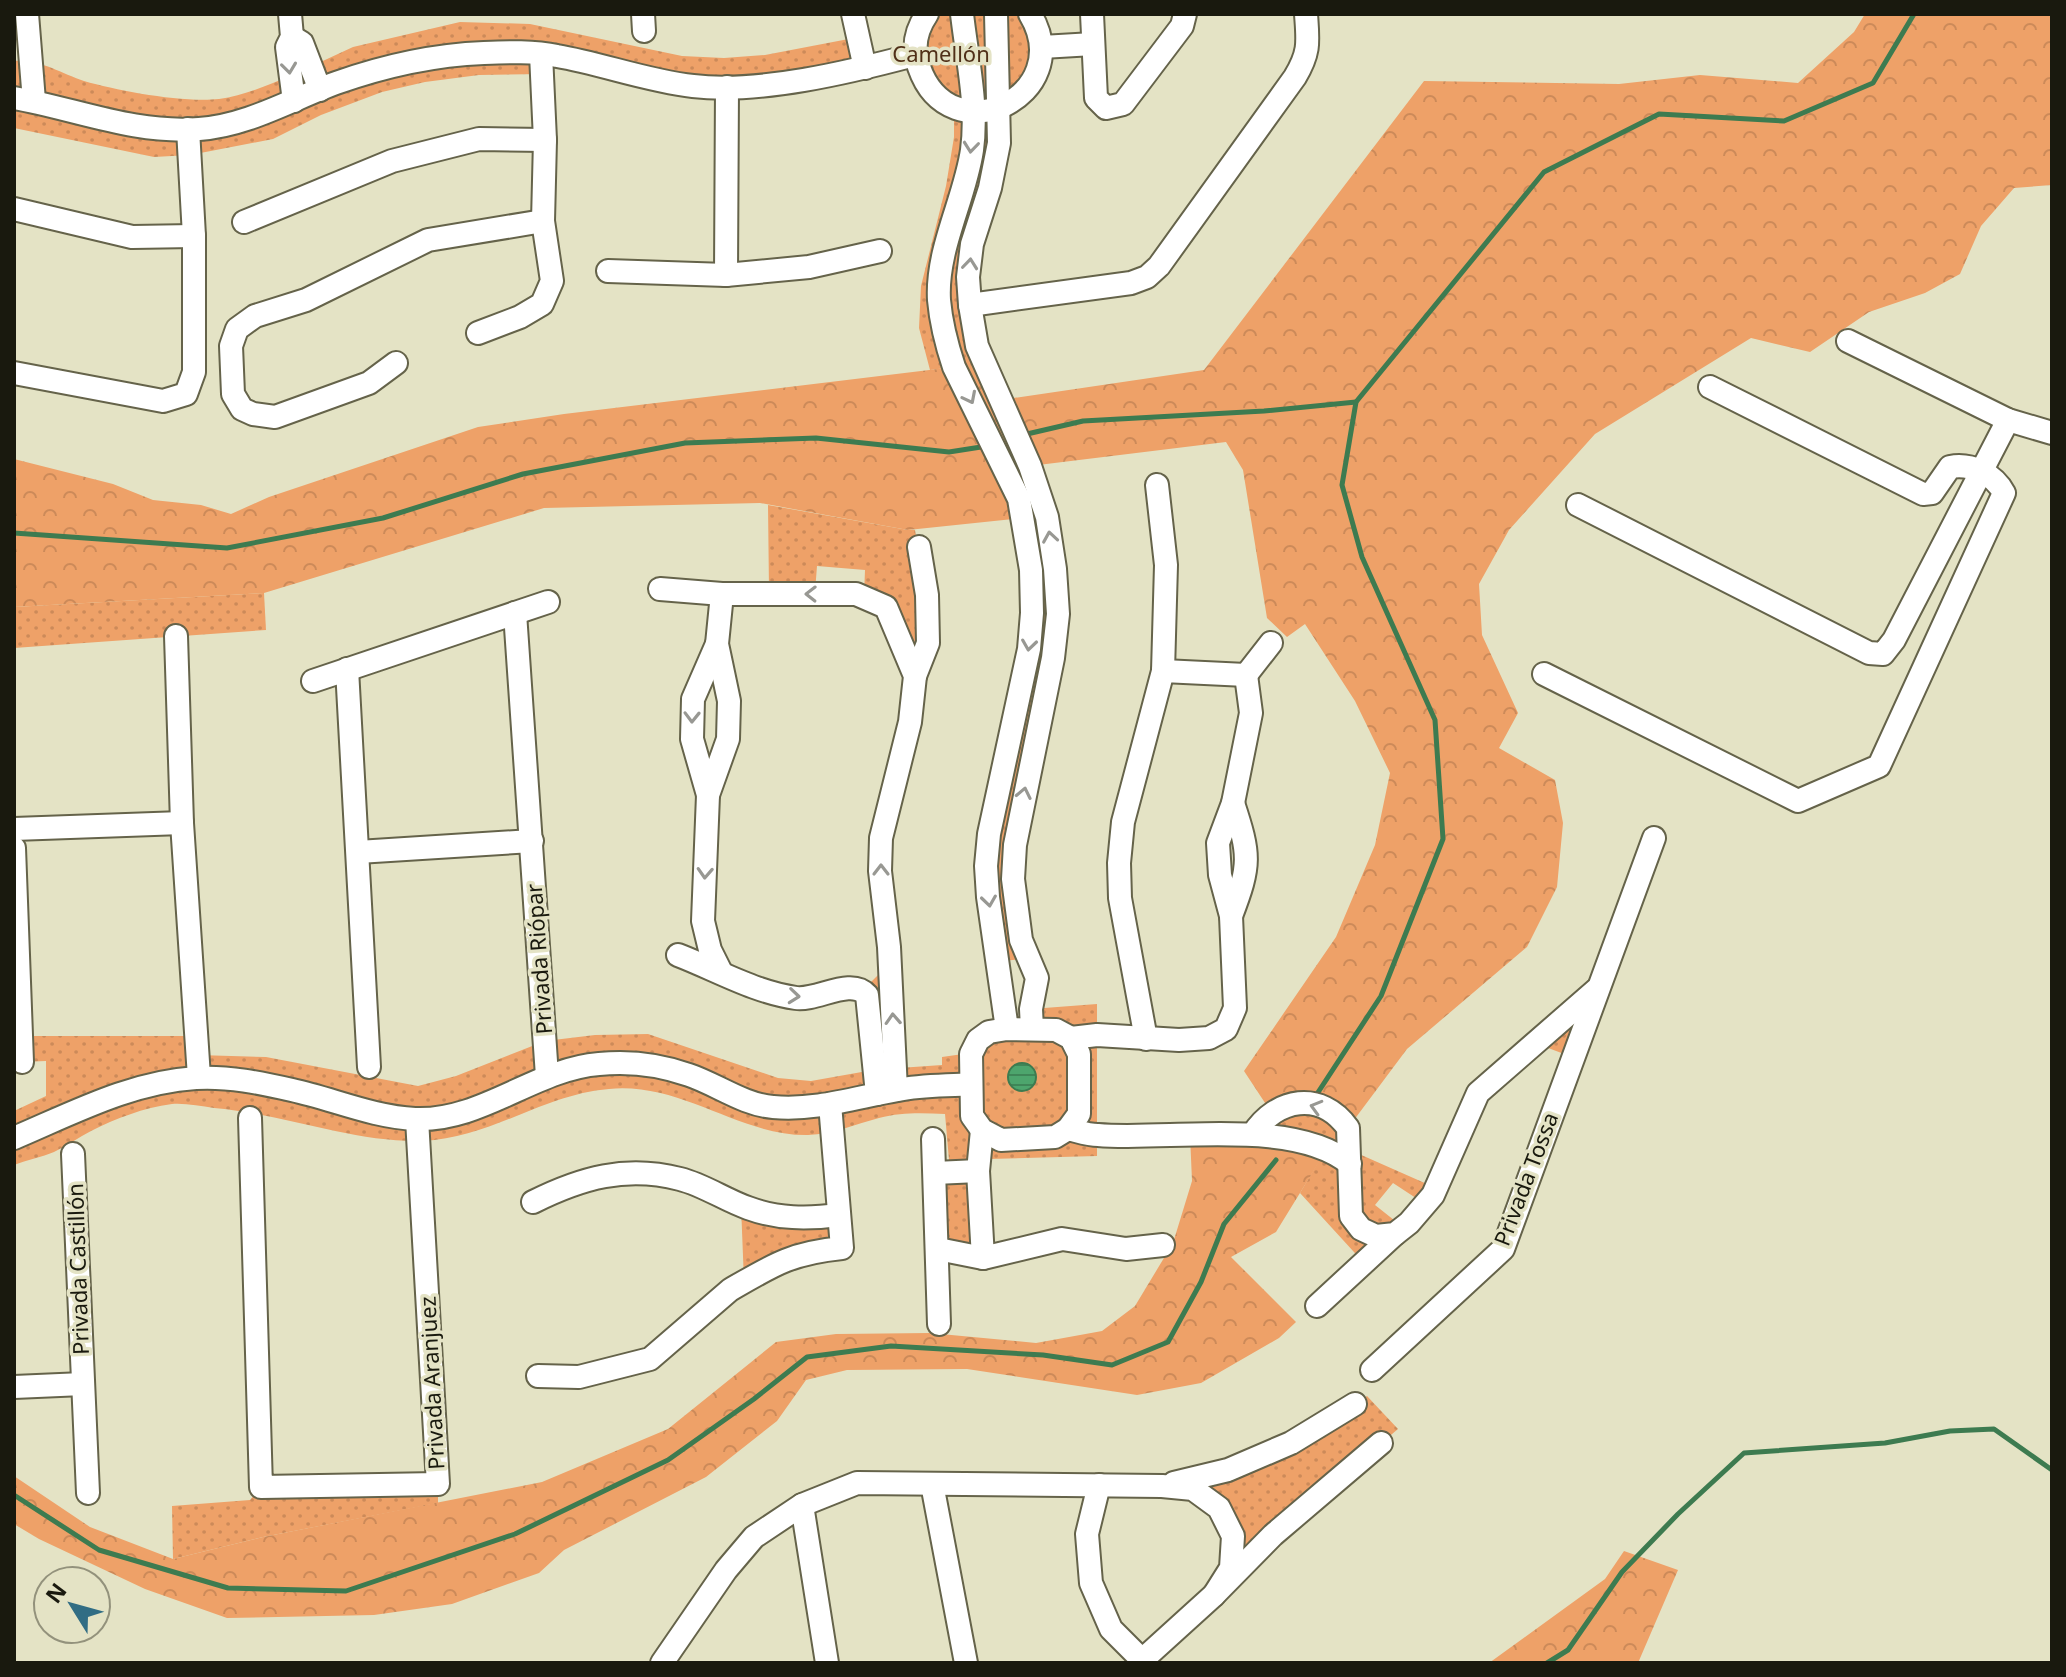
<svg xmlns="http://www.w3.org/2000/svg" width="2066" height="1677" font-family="'Noto Sans',sans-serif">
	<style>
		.grass { fill: url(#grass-dots) }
		.forest { fill: url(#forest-crowns) }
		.water { fill: url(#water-rules); stroke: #3d7b50; stroke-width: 2 }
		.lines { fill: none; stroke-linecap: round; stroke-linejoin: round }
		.stream { stroke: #3d7b50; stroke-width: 5 }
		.minor-casing { stroke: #65634a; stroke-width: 26 }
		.minor { stroke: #fff; stroke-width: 22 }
		.oneway { stroke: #989893 }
		.labels { text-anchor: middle; stroke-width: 7; stroke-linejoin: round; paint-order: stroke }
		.park-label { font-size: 22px; fill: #503018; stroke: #e4e3c5 }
		.street-label { font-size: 22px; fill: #19190e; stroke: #e4e3c5 }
	</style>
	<defs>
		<pattern id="grass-dots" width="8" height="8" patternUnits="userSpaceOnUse" patternTransform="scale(2)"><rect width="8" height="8" fill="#eea168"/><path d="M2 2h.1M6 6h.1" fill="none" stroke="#cc8a59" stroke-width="1.8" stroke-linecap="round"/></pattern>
		<pattern id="forest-crowns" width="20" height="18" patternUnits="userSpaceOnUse" patternTransform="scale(2)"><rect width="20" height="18" fill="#eea168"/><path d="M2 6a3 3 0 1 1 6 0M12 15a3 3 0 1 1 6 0" fill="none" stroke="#cc8a59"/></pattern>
		<pattern id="water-rules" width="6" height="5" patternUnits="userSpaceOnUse" patternTransform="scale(2)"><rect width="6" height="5" fill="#4da56d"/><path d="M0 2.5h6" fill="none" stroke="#3f8658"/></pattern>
	</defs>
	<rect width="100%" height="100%" fill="#e4e3c5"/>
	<!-- grass -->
	<g class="grass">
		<path d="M 927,14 L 1030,14 L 1042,47 L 999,109 L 970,305 L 1055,569 L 1019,815 L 1024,959 L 1002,961 L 988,897 L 1031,570 L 954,367 L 930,370 L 919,328 L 921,286 L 946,186 L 954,137 L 954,108 L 924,83 Z"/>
		<path d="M 460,22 L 530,24 L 682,56 L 724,58 L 765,55 L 859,37 L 865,68 L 727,87 L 541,54 L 542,74 L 479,75 L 425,82 L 382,92 L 321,115 L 273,139 L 190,155 L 154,157 L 14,128 L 14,61 C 40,59 60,73 84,81 C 119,91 183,103 219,99 C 243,96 268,85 290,76 L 294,100 L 320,90 L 312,66 L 353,47 Z"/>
		<path d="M 768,505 L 908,530 L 915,530 L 926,595 L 915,670 L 903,641 L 864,596 L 865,570 L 817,566 L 815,592 L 769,591 Z"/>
		<path d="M 264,593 L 266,630 L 14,648 L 14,607 Z"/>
		<path d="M 882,971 L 899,1068 L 942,1065 L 942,1057 L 970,1053 L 978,1040 L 1032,1029 L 1031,1009 L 1097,1004 L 1097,1156 L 949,1160 L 945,1114 C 922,1113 902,1112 879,1118 C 856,1124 833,1134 808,1135 C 739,1136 682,1082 609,1089 C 544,1094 491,1138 423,1141 C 354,1143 284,1114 214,1108 C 200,1106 185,1103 172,1104 C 143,1108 117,1118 91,1131 C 79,1137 67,1146 54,1152 C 42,1157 27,1160 14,1165 L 14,1111 L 46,1096 L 46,1061 L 22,1062 L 21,1036 L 197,1036 L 198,1055 L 266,1057 L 418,1086 L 456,1076 L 545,1041 L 595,1035 L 648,1034 L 778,1078 L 811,1081 L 873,1070 L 870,983 Z"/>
		<path d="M 1597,989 L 1572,1057 L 1535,1043 Z"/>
		<path d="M 1322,1107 L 1350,1150 L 1436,1188 L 1425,1204 L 1393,1183 L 1375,1205 L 1404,1228 L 1364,1263 L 1300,1193 L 1326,1149 L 1261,1122 Z"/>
		<path d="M 978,1171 L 983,1258 L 938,1249 L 935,1173 Z"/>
		<path d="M 741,1205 L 839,1215 L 842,1248 L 744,1282 Z"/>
		<path d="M 1367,1396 L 1398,1429 L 1273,1535 L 1214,1595 L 1233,1536 L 1193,1489 L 1291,1443 Z"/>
		<path d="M 438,1484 L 438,1503 L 263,1537 L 173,1559 L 172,1506 L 250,1500 L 261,1487 Z"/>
	</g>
	<!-- forest -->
	<g class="forest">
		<path d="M 1865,14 L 2052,14 L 2052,185 L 2014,188 L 1981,226 L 1960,274 L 1925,293 L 1869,312 L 1810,352 L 1751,338 L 1595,434 L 1509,530 L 1479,584 L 1482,635 L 1518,713 L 1499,748 L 1555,780 L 1563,823 L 1557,887 L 1527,947 L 1407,1049 L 1348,1128 L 1334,1113 L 1271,1112 L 1244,1071 L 1336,937 L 1375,845 L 1390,773 L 1355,701 L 1305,624 L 1287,637 L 1267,618 L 1243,470 L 1226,442 L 1030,466 L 1000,400 L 1204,370 L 1424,81 L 1619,84 L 1700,75 L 1798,83 L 1854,32 Z"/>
		<path d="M 954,367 L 1022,518 L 908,530 L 760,503 L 544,508 L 264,593 L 14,607 L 14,459 L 113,484 L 153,500 L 201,505 L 231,514 L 269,497 L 478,427 L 564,414 Z"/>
		<path d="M 1190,1135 L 1327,1149 L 1276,1232 L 1231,1257 L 1296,1322 L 1279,1338 L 1201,1383 L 1137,1395 L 967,1369 L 847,1370 L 806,1380 L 777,1421 L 706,1477 L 564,1550 L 539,1573 L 452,1604 L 374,1615 L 227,1618 L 145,1589 L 39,1539 L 14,1524 L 14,1476 L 90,1527 L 173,1559 L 263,1537 L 542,1482 L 668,1429 L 776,1342 L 836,1334 L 930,1333 L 1036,1343 L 1102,1331 L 1135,1306 L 1173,1243 L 1192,1181 Z"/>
		<path d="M 1624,1551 L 1678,1570 L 1638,1663 L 1489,1663 L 1605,1579 Z"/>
	</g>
	<!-- water -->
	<circle class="water" cx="1022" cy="1077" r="14"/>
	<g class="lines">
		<!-- stream -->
		<g class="stream">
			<path d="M 1027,434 L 1083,421 L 1264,411 L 1356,402"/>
			<path d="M 14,533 L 227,548 L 383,518 L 523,474 L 685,443 L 816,438 L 949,452 L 981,447"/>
			<path d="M 1315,1097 L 1381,996 L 1443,839 L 1435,720 L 1362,557 L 1342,485 L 1356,402 L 1544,172 L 1659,114 L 1784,121 L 1873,83 L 1914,14"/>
			<path d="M 14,1495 L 99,1550 L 228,1588 L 346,1591 L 515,1534 L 668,1460 L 754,1399 L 807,1357 L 891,1346 L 1043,1355 L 1112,1365 L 1168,1342 L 1201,1282 L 1224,1224 L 1276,1160"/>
			<path d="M 1547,1663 L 1568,1650 L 1622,1572 L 1678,1514 L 1744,1453 L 1885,1443 L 1950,1431 L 1994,1429 L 2052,1470"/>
		</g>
		<defs>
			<g id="minor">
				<path d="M 27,14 L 34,101"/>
				<path d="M 290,14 L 292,37 L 287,47 L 294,101"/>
				<path d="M 643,14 L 644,31"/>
				<path d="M 853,14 L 865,68"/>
				<path d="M 927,14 C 916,30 912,48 919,67 C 950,157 1079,96 1030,14"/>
				<path d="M 962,14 C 967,58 978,106 972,150 C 965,199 936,249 939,300 C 941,323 947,346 954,367 L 1019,499 L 1031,570 L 1032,613 L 1029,649 L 989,834 L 986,866 L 988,897 L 1007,1029"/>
				<path d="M 996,14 L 999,143 L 990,188 L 972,244 L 968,277 L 970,305 L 977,346 L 1030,466 L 1047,517 L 1055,569 L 1058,614 L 1053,658 L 1015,845 L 1013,879 L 1021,940 L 1037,978 L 1031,1009 L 1032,1029"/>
				<path d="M 1092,14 L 1096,98 L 1106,108 L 1123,104 L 1182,26 L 1185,14"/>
				<path d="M 292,37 L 302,43 L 320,90"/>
				<path d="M 1042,47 L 1093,44"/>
				<path d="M 14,98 C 76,109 134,134 199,129 C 247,126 292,99 336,83 C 384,66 433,55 484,53 C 508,52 534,51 557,56 C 603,64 647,81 693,86 C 759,94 850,72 914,55"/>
				<path d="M 14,209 L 132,237 L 194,236"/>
				<path d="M 244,222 L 392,161 L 479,139 L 545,140"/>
				<path d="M 608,271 L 726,275 L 809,267 L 880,251"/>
				<path d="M 726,275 L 727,87"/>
				<path d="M 970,305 L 1131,283 L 1147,277 L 1159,266 L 1295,77 C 1310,52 1308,42 1306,14"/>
				<path d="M 478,333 L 520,317 L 542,304 L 552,281 L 543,221 L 545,140 L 541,54"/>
				<path d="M 1848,341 L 2008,420 L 2052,433"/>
				<path d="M 396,363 L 369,383 L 275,417 L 253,414 L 242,409 L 233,394 L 231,346 L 237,329 L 255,316 L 306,300 L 428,240 L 543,221"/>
				<path d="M 14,373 L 163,401 L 186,394 L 194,372 L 194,236 L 188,129"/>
				<path d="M 1578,505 L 1869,653 L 1883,654 L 1894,640 L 2008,420"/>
				<path d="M 660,589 L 722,594 L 856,594 L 886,607 L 915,676 L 910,722 L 881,838 L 880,871 L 889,947 L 896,1090"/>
				<path d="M 515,613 L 547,1076"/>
				<path d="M 176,636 L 182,823 L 199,1077"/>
				<path d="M 347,669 L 369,1067"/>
				<path d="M 1163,671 L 1246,675"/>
				<path d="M 1544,674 L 1798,801 L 1879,766 L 2004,493 C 1994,474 1971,463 1950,467 L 1932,493 L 1923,494 L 1710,387"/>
				<path d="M 1246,675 L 1271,643"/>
				<path d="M 915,676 L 928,643 L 927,595 L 919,547"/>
				<path d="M 313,681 L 548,602"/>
				<path d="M 708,795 L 692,739 L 693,699 L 717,644"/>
				<path d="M 14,829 L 182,823"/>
				<path d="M 14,848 L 22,1062"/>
				<path d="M 358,852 L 532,841"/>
				<path d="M 1231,916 C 1251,864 1250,855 1233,803"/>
				<path d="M 678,955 C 717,970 754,992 796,998 C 817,1001 851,977 867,995 L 877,1094"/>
				<path d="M 721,972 L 710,950 L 703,921 L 708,795 L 728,739 L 729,701 L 717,644 L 722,594"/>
				<path d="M 1007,1029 L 1056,1030 L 1071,1038 L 1079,1054 L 1079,1114 L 1068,1129 L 1055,1137 L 1001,1140 L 982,1130 L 972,1116 L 971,1054 L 978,1040 L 989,1032 Z"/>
				<path d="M 1071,1038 L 1097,1035 L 1179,1040 L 1209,1038 L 1226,1029 L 1235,1008 L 1231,916 L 1220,875 L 1218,843 L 1233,803 L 1251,713 L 1246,675"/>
				<path d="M 1146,1039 L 1120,898 L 1119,863 L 1123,822 L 1163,671 L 1166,565 L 1157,485"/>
				<path d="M 250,1118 L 261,1487 L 438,1484 L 417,1119"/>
				<path d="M 1068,1129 C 1077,1131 1088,1135 1098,1135 C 1168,1141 1294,1117 1350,1164"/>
				<path d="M 982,1130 L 978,1171 L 983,1258"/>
				<path d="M 1253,1134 C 1276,1098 1321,1090 1348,1128 L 1351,1216 L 1361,1229 L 1376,1236 L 1395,1234 L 1409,1223 L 1433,1195 L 1478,1093 L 1596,990"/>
				<path d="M 14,1138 C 73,1113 131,1082 196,1078 C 228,1076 261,1083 292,1090 C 333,1099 373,1117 415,1119 C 481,1122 535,1069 599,1064 C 629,1061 661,1065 689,1075 C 716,1084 744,1105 773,1107 C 816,1111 857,1097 898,1090 C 922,1085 947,1086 971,1084"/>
				<path d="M 933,1139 L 939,1324"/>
				<path d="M 73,1154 L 88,1493"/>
				<path d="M 935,1173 L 978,1171"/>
				<path d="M 533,1202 C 581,1178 626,1165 680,1179 C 704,1185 725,1200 748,1208 C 778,1219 807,1219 839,1215"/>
				<path d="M 938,1249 L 983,1258 L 1062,1239 L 1126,1249 L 1163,1245"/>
				<path d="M 1317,1306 L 1395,1234"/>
				<path d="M 1372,1370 L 1503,1249 L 1654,838"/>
				<path d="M 538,1376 L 579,1377 L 650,1359 L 730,1290 C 773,1265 791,1253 842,1248 L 830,1104"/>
				<path d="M 14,1387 L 83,1384"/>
				<path d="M 1174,1483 L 1228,1470 L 1291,1443 L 1355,1404"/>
				<path d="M 932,1484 L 966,1663"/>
				<path d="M 1099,1485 L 1087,1534 L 1091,1583 L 1111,1629 L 1142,1660"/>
				<path d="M 802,1505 L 827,1663"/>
				<path d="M 662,1663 L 726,1570 L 754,1537 L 802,1505 L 857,1483 L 1162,1486 L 1193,1489 L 1219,1508 L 1233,1536 L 1231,1568 L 1214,1595"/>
				<path d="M 1139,1663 L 1214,1595 L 1273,1535 L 1381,1443"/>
			</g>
		</defs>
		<!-- minor casing -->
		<use href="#minor" class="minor-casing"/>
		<!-- minor -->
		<use href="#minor" class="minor"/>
	</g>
	<!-- one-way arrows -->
	<defs><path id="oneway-chevron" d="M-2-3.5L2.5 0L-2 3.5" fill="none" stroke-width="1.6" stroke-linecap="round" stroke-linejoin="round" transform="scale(2)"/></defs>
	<g class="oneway">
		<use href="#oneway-chevron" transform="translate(289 68) rotate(83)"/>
		<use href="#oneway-chevron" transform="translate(971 147) rotate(96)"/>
		<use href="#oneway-chevron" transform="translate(970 264) rotate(-84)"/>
		<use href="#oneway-chevron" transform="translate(970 398) rotate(63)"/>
		<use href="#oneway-chevron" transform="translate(1050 537) rotate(-99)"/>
		<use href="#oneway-chevron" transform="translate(811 594) rotate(-179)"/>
		<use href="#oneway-chevron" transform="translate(1029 645) rotate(98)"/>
		<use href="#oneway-chevron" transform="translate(692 717) rotate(91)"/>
		<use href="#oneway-chevron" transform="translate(1024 793) rotate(-78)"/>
		<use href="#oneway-chevron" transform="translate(881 870) rotate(-90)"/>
		<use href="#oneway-chevron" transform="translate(705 873) rotate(93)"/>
		<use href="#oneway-chevron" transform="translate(989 901) rotate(82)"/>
		<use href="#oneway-chevron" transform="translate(794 996) rotate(6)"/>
		<use href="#oneway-chevron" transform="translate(893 1019) rotate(-93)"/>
		<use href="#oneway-chevron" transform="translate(1316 1107) rotate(-164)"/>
	</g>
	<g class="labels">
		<!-- park labels -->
		<g class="park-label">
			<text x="941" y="62">Camellón</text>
		</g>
		<!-- street labels -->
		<g class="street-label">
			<text transform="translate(539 959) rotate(-94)" y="8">Privada Riópar</text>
			<text transform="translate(1526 1179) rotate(-69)" y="8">Privada Tossa</text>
			<text transform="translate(78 1269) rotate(-92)" y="8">Privada Castillón</text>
			<text transform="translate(432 1383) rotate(-93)" y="8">Privada Aranjuez</text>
		</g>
	</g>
	<!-- border -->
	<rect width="2066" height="1677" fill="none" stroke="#19190e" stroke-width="32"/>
	<!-- north arrow -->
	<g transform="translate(72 1605) rotate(307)"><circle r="38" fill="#e4e3c5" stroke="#93927c" stroke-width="2"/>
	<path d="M0-6L14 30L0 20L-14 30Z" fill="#316d84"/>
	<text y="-12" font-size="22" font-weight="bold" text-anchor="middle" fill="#19190e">N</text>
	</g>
</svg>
